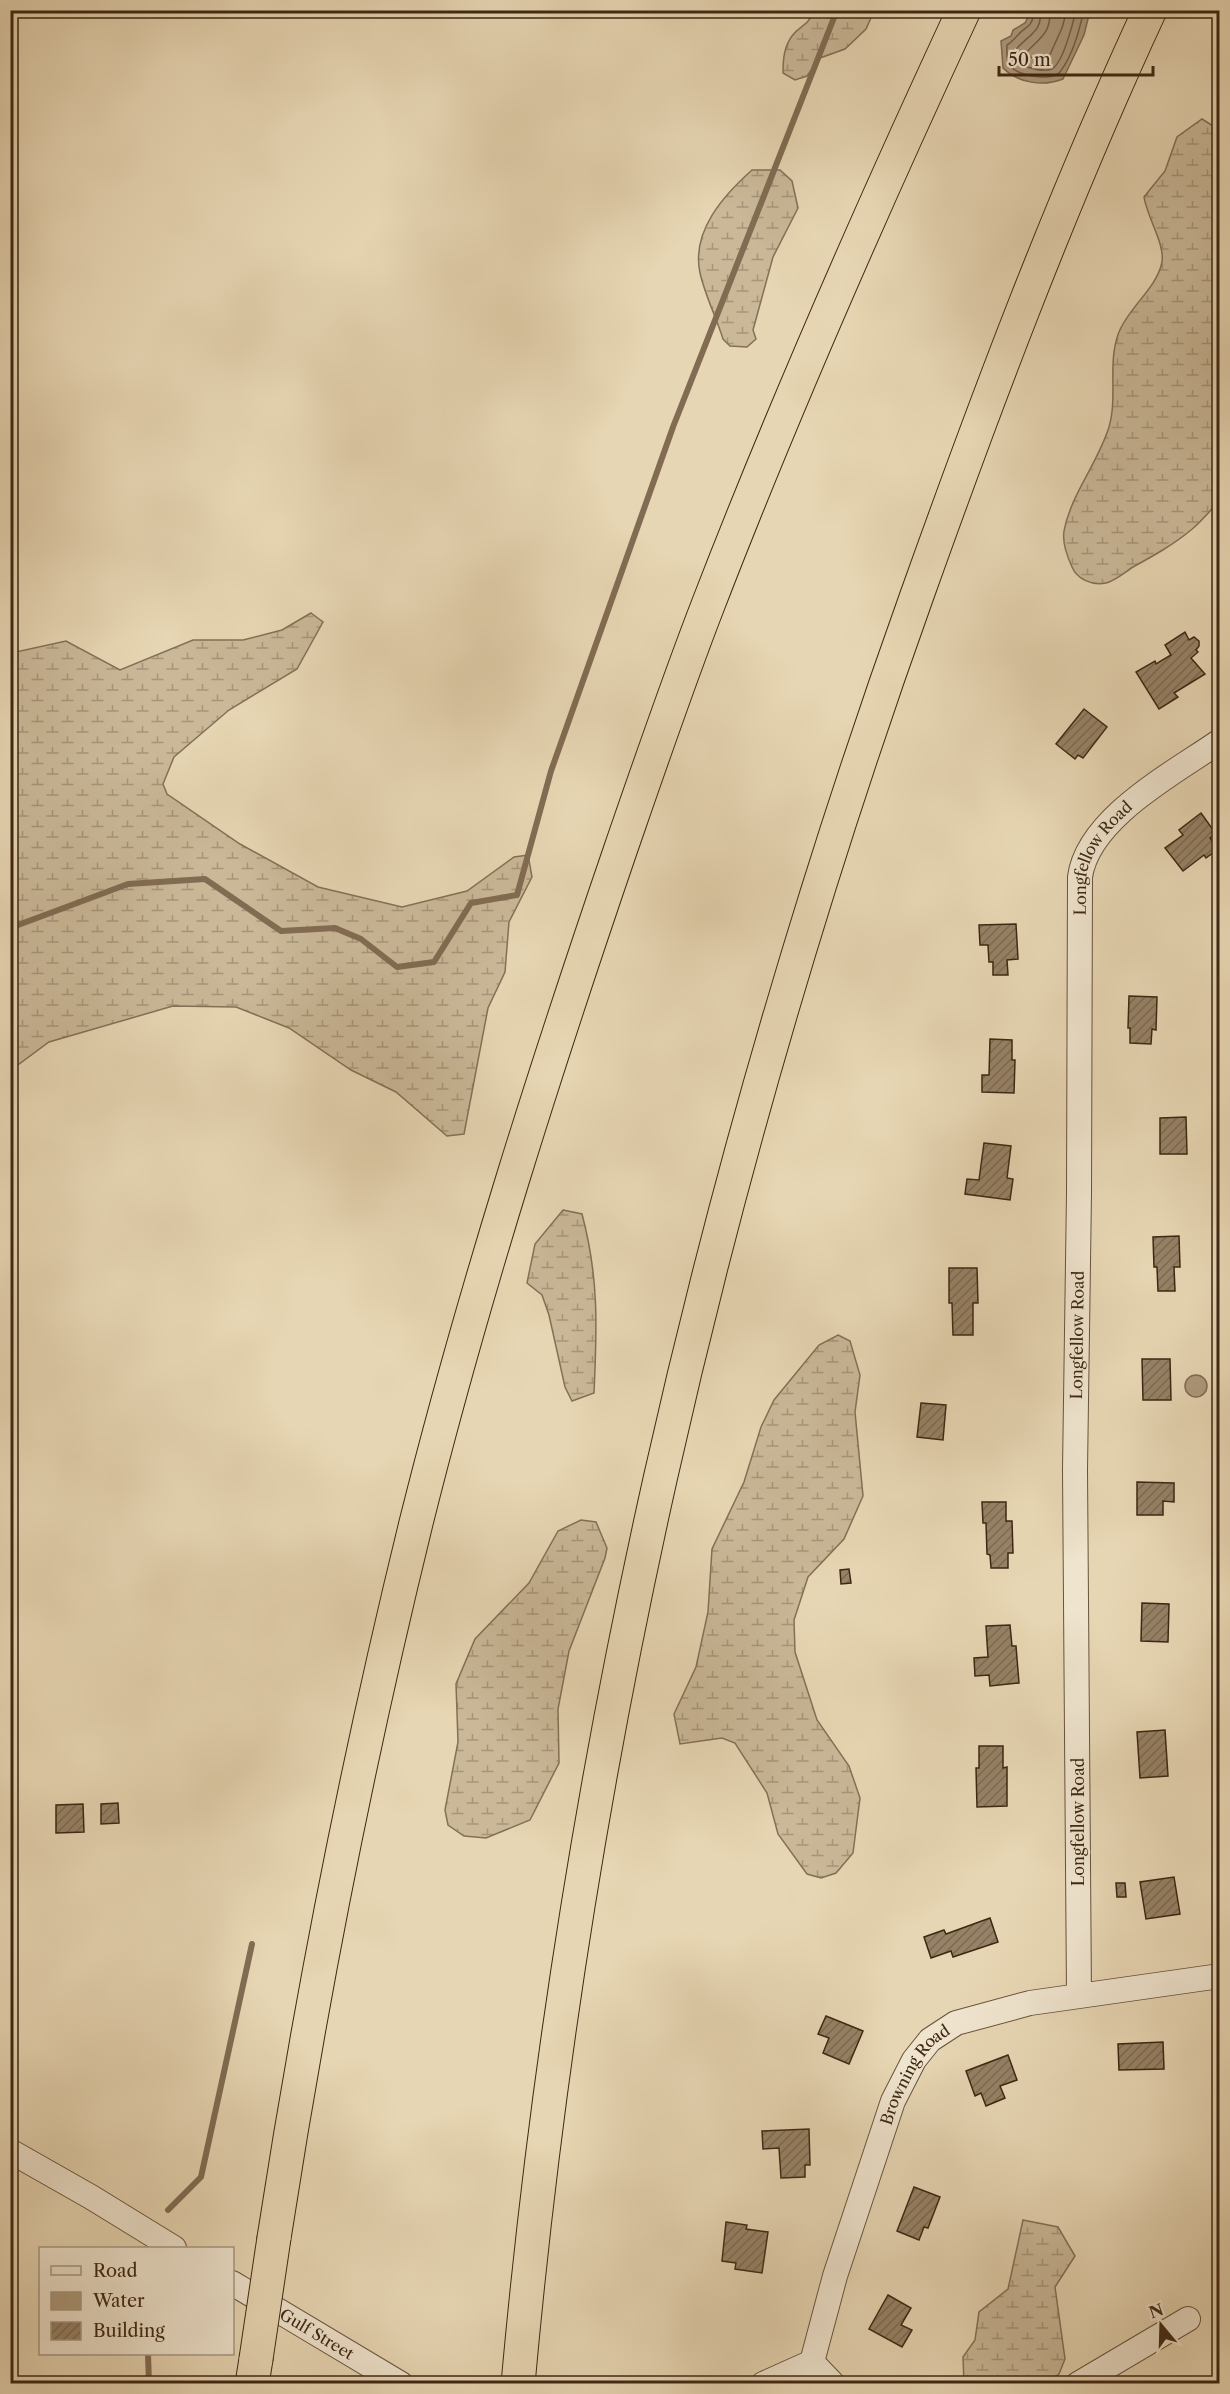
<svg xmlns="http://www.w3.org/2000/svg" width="1230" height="2394" font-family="'Libre Caslon Text',serif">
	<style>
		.wetland { fill: url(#wetland-marsh); stroke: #847056; stroke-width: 1.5 }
		.water { fill: #ae9a7d; stroke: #816c53; stroke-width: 1.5 }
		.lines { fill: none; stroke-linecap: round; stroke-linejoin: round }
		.shore { stroke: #766048; stroke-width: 1.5 }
		.stream { stroke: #816c53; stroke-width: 6 }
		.building { fill: url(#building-hatch); stroke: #3e2713; stroke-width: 1.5 }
		.minor-casing { stroke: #68533b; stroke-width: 26 }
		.highway-casing { stroke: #3e2713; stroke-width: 35 }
		.minor { stroke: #efe4ce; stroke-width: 24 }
		.highway { stroke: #e7d6b3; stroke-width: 33 }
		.highway-bridge-casing { stroke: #3e2713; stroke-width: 35; stroke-linecap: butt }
		.highway-bridge { stroke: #e7d6b3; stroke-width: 33 }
		.labels { text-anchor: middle; stroke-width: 4.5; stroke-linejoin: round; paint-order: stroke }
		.street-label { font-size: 16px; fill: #3e2713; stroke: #efe4ce }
	</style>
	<defs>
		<pattern id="wetland-marsh" width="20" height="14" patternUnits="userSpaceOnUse" patternTransform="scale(1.5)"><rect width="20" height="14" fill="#cab898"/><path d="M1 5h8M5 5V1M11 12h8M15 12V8" fill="none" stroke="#a5967b"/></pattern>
		<pattern id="building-hatch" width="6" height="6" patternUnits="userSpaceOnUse" patternTransform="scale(1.5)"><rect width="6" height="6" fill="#968266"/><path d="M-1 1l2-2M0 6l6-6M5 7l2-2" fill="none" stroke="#7c6a53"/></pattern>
	</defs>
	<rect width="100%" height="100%" fill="#e7d6b3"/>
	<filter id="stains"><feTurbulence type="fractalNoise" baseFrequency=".00333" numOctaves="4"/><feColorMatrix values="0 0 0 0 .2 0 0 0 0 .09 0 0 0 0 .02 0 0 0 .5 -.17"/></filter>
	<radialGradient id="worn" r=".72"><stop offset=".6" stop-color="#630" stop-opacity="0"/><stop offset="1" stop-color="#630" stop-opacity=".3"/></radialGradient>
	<!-- wetland -->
	<g class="wetland">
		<path d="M 813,11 L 874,11 L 866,29 L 845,49 L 820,58 L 807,76 L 795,80 L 783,73 C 783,59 784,47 792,36 C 801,24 809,26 813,11 Z"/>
		<path d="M 1202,119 L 1213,126 L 1214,164 L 1217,175 L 1220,176 L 1219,501 C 1210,511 1201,522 1191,530 C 1173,545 1153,556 1133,567 C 1125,572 1115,581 1106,583 C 1092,586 1077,579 1072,567 C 1067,556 1062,543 1064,531 C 1071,494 1098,463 1109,427 C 1118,396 1107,362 1119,332 C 1129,307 1157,288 1162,262 C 1165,244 1147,217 1144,197 L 1165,171 L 1177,137 Z"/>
		<path d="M 752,170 L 780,170 L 792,181 L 798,208 L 773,257 L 753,330 L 756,339 L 747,347 L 730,346 L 723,339 C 716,317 705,295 700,273 C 691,231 724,195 752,170 Z"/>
		<path d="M 311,613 L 323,622 L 297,669 L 229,710 L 174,757 L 163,784 L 167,794 L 240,844 L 318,887 L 402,907 L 467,891 L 514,857 L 528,855 L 532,877 L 509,922 L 505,972 L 488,1008 L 464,1134 L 447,1136 L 396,1092 L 351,1070 L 289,1028 L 236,1007 L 173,1006 L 49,1042 L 11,1070 L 11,653 L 66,641 L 120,670 L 193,640 L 243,640 L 282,630 Z"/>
		<path d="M 563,1210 L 582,1214 C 599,1278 597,1327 594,1393 L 572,1401 L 565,1387 L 549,1315 L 542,1295 L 527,1283 L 535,1244 Z"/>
		<path d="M 838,1335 L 850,1341 L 860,1375 L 855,1412 L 863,1496 L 844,1539 L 808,1577 L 794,1620 L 795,1652 L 817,1720 L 849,1766 L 860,1798 L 853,1853 L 836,1873 L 821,1878 L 807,1874 L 778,1834 L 767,1793 L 735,1743 L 722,1738 L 680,1744 L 674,1714 L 696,1667 L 708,1612 L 712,1549 L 744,1482 L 761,1427 L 774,1400 L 819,1345 Z"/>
		<path d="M 581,1520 L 596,1522 L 607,1548 L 605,1558 L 569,1651 L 558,1709 L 559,1763 L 530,1820 L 486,1838 L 464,1836 L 448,1825 L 445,1810 L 458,1742 L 456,1684 L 475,1639 L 529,1583 L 558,1531 Z"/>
		<path d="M 1023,2220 L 1058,2227 L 1075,2256 L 1055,2287 L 1065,2359 L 1059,2374 L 1046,2383 L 964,2383 L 963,2357 L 975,2340 L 979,2312 L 1008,2289 Z"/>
	</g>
	<!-- water -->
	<g class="water">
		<path d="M 1022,11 L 1090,11 L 1084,35 L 1063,79 C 1043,87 1018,83 1003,68 L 1001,41 L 1011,36 L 1013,30 L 1025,23 L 1028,17 Z"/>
		<circle cx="1196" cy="1386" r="11"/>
	</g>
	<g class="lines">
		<!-- shore -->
		<g class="shore">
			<path d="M 1029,10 L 1033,17 C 1031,28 1024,27 1018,35 C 1014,39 1012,42 1007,45 C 1007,51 1006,59 1009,64 C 1014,76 1052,82 1060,72 C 1073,55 1079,31 1084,10"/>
			<path d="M 1039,10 C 1046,31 1023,38 1014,52 L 1018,64 C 1027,67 1043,73 1052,69 C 1063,63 1073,23 1076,10"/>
			<path d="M 1049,10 C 1053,32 1038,39 1026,53 L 1027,57 L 1048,59 L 1062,28 L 1067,10"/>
		</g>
		<!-- stream -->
		<g class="stream">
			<path d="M 10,928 L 128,884 L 205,879 L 281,931 L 335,928 L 361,939 L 397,967 L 434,962 L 471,903 L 517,895 L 551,771 L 673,427 L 837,10"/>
			<path d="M 168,2210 L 201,2177 L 252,1944"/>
			<path d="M 148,2354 L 149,2384"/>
		</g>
	</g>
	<!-- building -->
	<g class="building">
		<path d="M 1185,632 L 1189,640 L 1194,637 L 1199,641 L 1199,646 L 1196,650 L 1198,652 L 1191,658 L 1205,674 L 1174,693 L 1178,697 L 1159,709 L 1136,672 L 1155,661 L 1156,664 L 1171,655 L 1165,645 Z"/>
		<path d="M 1084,709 L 1107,727 L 1083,758 L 1078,755 L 1075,759 L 1056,744 Z"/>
		<path d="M 1201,813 L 1216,834 L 1210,838 L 1218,849 L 1206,858 L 1204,855 L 1183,871 L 1165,848 L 1183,835 L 1179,830 Z"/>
		<path d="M 1016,924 L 1018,959 L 1007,960 L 1008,975 L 993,975 L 993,962 L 989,962 L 988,945 L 980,945 L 979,925 Z"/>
		<path d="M 1129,996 L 1157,997 L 1156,1030 L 1152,1029 L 1151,1044 L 1130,1043 L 1130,1028 L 1128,1028 Z"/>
		<path d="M 990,1039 L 1012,1040 L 1012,1060 L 1015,1060 L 1014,1093 L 982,1092 L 982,1075 L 989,1075 Z"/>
		<path d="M 1186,1117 L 1187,1154 L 1160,1154 L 1160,1118 Z"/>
		<path d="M 984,1143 L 1011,1146 L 1007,1178 L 1013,1179 L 1010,1200 L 965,1194 L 967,1179 L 979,1180 Z"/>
		<path d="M 1179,1236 L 1180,1267 L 1174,1267 L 1175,1291 L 1158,1291 L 1157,1267 L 1154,1267 L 1153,1237 Z"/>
		<path d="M 949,1268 L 977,1268 L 978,1303 L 973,1303 L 973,1335 L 953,1335 L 952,1303 L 949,1303 Z"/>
		<path d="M 1142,1359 L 1170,1359 L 1171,1400 L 1143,1400 Z"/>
		<path d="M 921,1403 L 946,1405 L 943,1440 L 917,1437 Z"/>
		<path d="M 1137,1482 L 1174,1483 L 1174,1502 L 1163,1501 L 1163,1515 L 1137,1515 Z"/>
		<path d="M 982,1502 L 1006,1502 L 1006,1521 L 1012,1521 L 1013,1553 L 1008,1553 L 1008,1568 L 991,1568 L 990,1555 L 987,1554 L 986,1523 L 983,1523 Z"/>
		<path d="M 849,1569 L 851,1583 L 841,1584 L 840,1570 Z"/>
		<path d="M 1142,1603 L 1169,1604 L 1168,1642 L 1141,1641 Z"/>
		<path d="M 1010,1625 L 1012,1646 L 1016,1646 L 1019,1683 L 990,1686 L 989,1675 L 975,1676 L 974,1658 L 988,1657 L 986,1626 Z"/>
		<path d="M 1165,1730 L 1168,1776 L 1140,1778 L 1137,1732 Z"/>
		<path d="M 979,1746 L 1003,1746 L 1003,1768 L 1007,1767 L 1007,1806 L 977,1807 L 976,1768 L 979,1768 Z"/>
		<path d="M 118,1803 L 119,1823 L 101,1824 L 101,1804 Z"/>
		<path d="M 83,1804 L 84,1832 L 56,1833 L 56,1805 Z"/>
		<path d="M 1174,1877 L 1180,1914 L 1146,1919 L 1140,1882 Z"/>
		<path d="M 1116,1883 L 1125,1883 L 1126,1897 L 1117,1897 Z"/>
		<path d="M 990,1918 L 998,1942 L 953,1957 L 951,1951 L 931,1958 L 924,1937 L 944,1930 L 946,1934 Z"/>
		<path d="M 826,2016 L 863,2031 L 849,2064 L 823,2053 L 829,2038 L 818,2034 Z"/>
		<path d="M 1163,2042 L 1164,2069 L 1119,2070 L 1118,2044 Z"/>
		<path d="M 1008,2055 L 1017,2080 L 1000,2086 L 1005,2098 L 986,2106 L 981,2093 L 975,2096 L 966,2071 Z"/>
		<path d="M 809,2129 L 810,2165 L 805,2165 L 805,2177 L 781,2178 L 779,2148 L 763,2149 L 762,2131 Z"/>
		<path d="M 914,2187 L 940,2197 L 928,2228 L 924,2227 L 919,2240 L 897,2231 Z"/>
		<path d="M 726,2222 L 747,2225 L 746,2229 L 768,2232 L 762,2273 L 735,2269 L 736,2263 L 722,2261 Z"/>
		<path d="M 888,2295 L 911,2308 L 901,2325 L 912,2330 L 902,2347 L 869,2329 Z"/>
	</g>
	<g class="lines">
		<defs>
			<g id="minor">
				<path id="s1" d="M 1079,1995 L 1075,1470 L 1079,1193 L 1080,877 C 1088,818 1174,773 1220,741"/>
				<path d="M 10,2151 L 91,2197 L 174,2248"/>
				<path id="s2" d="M 232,2283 L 401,2384"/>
				<path d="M 763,2384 L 812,2362"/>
				<path id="s3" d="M 833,2384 L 812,2362 L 835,2276 L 893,2101 L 914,2060 L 930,2040 L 956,2023 L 1030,2003 L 1220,1976"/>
				<path d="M 1078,2384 L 1188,2319"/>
			</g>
			<g id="highway">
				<path d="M 274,2238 C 311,1998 358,1759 416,1523 C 473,1295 545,1070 621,848 C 649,767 677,685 708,605 C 786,403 873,206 964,10"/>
				<path d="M 252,2384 L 256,2359"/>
				<path d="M 518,2384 C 573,1774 710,1173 916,598 C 987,399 1061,202 1150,10"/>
			</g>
		</defs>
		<!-- minor casing -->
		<use href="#minor" class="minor-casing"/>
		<!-- highway casing -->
		<use href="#highway" class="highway-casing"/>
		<!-- minor -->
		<use href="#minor" class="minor"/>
		<!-- highway -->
		<use href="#highway" class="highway"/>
		<defs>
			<path id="highway-bridge" d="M 256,2359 L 274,2238"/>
		</defs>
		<!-- highway-bridge casing -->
		<use href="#highway-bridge" class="highway-bridge-casing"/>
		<!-- highway-bridge -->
		<use href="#highway-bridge" class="highway-bridge"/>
	</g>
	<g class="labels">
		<!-- street labels -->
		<g class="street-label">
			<text dy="6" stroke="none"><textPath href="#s1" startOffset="1144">Longfellow Road</textPath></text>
			<text dy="6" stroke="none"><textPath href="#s1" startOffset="660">Longfellow Road</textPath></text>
			<text transform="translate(1078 1822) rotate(-90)" y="6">Longfellow Road</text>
			<text dy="6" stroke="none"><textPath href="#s3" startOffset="338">Browning Road</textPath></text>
			<text dy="6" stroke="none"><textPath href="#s2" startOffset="99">Gulf Street</textPath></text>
		</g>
	</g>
	<!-- margin -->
	<rect width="1230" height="2394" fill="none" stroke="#e7d6b3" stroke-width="36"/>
	<rect x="12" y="12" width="1206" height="2370" fill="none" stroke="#3e2713" stroke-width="3"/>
	<rect x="18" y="18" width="1194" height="2358" fill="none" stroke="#3e2713" stroke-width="1.5"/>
	<!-- legend -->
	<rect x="39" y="2247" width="195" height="108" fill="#efe4ce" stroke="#a89883" stroke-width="1.5"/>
	<rect x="51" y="2266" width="30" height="9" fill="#efe4ce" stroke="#a89883" stroke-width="1.5"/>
	<text x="93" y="2277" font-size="18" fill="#3e2713">Road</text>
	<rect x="51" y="2292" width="30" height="18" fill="#ae9a7d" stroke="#a89883" stroke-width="1.5"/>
	<text x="93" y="2307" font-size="18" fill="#3e2713">Water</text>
	<rect x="51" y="2322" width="30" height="18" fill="url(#building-hatch)" stroke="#a89883" stroke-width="1.5"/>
	<text x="93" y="2337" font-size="18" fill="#3e2713">Building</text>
	<!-- north arrow -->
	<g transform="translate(1161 2325) rotate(341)" stroke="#efe4ce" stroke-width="4.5" paint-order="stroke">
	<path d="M0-4.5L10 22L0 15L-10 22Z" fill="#3e2713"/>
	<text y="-9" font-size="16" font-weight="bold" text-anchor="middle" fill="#3e2713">N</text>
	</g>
	<!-- scale -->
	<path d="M999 66v9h154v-9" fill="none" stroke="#3e2713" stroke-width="3"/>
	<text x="1008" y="66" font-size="18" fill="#3e2713" stroke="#efe4ce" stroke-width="4.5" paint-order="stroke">50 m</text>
	<rect width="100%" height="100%" filter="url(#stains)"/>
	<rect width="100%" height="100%" fill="url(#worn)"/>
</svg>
